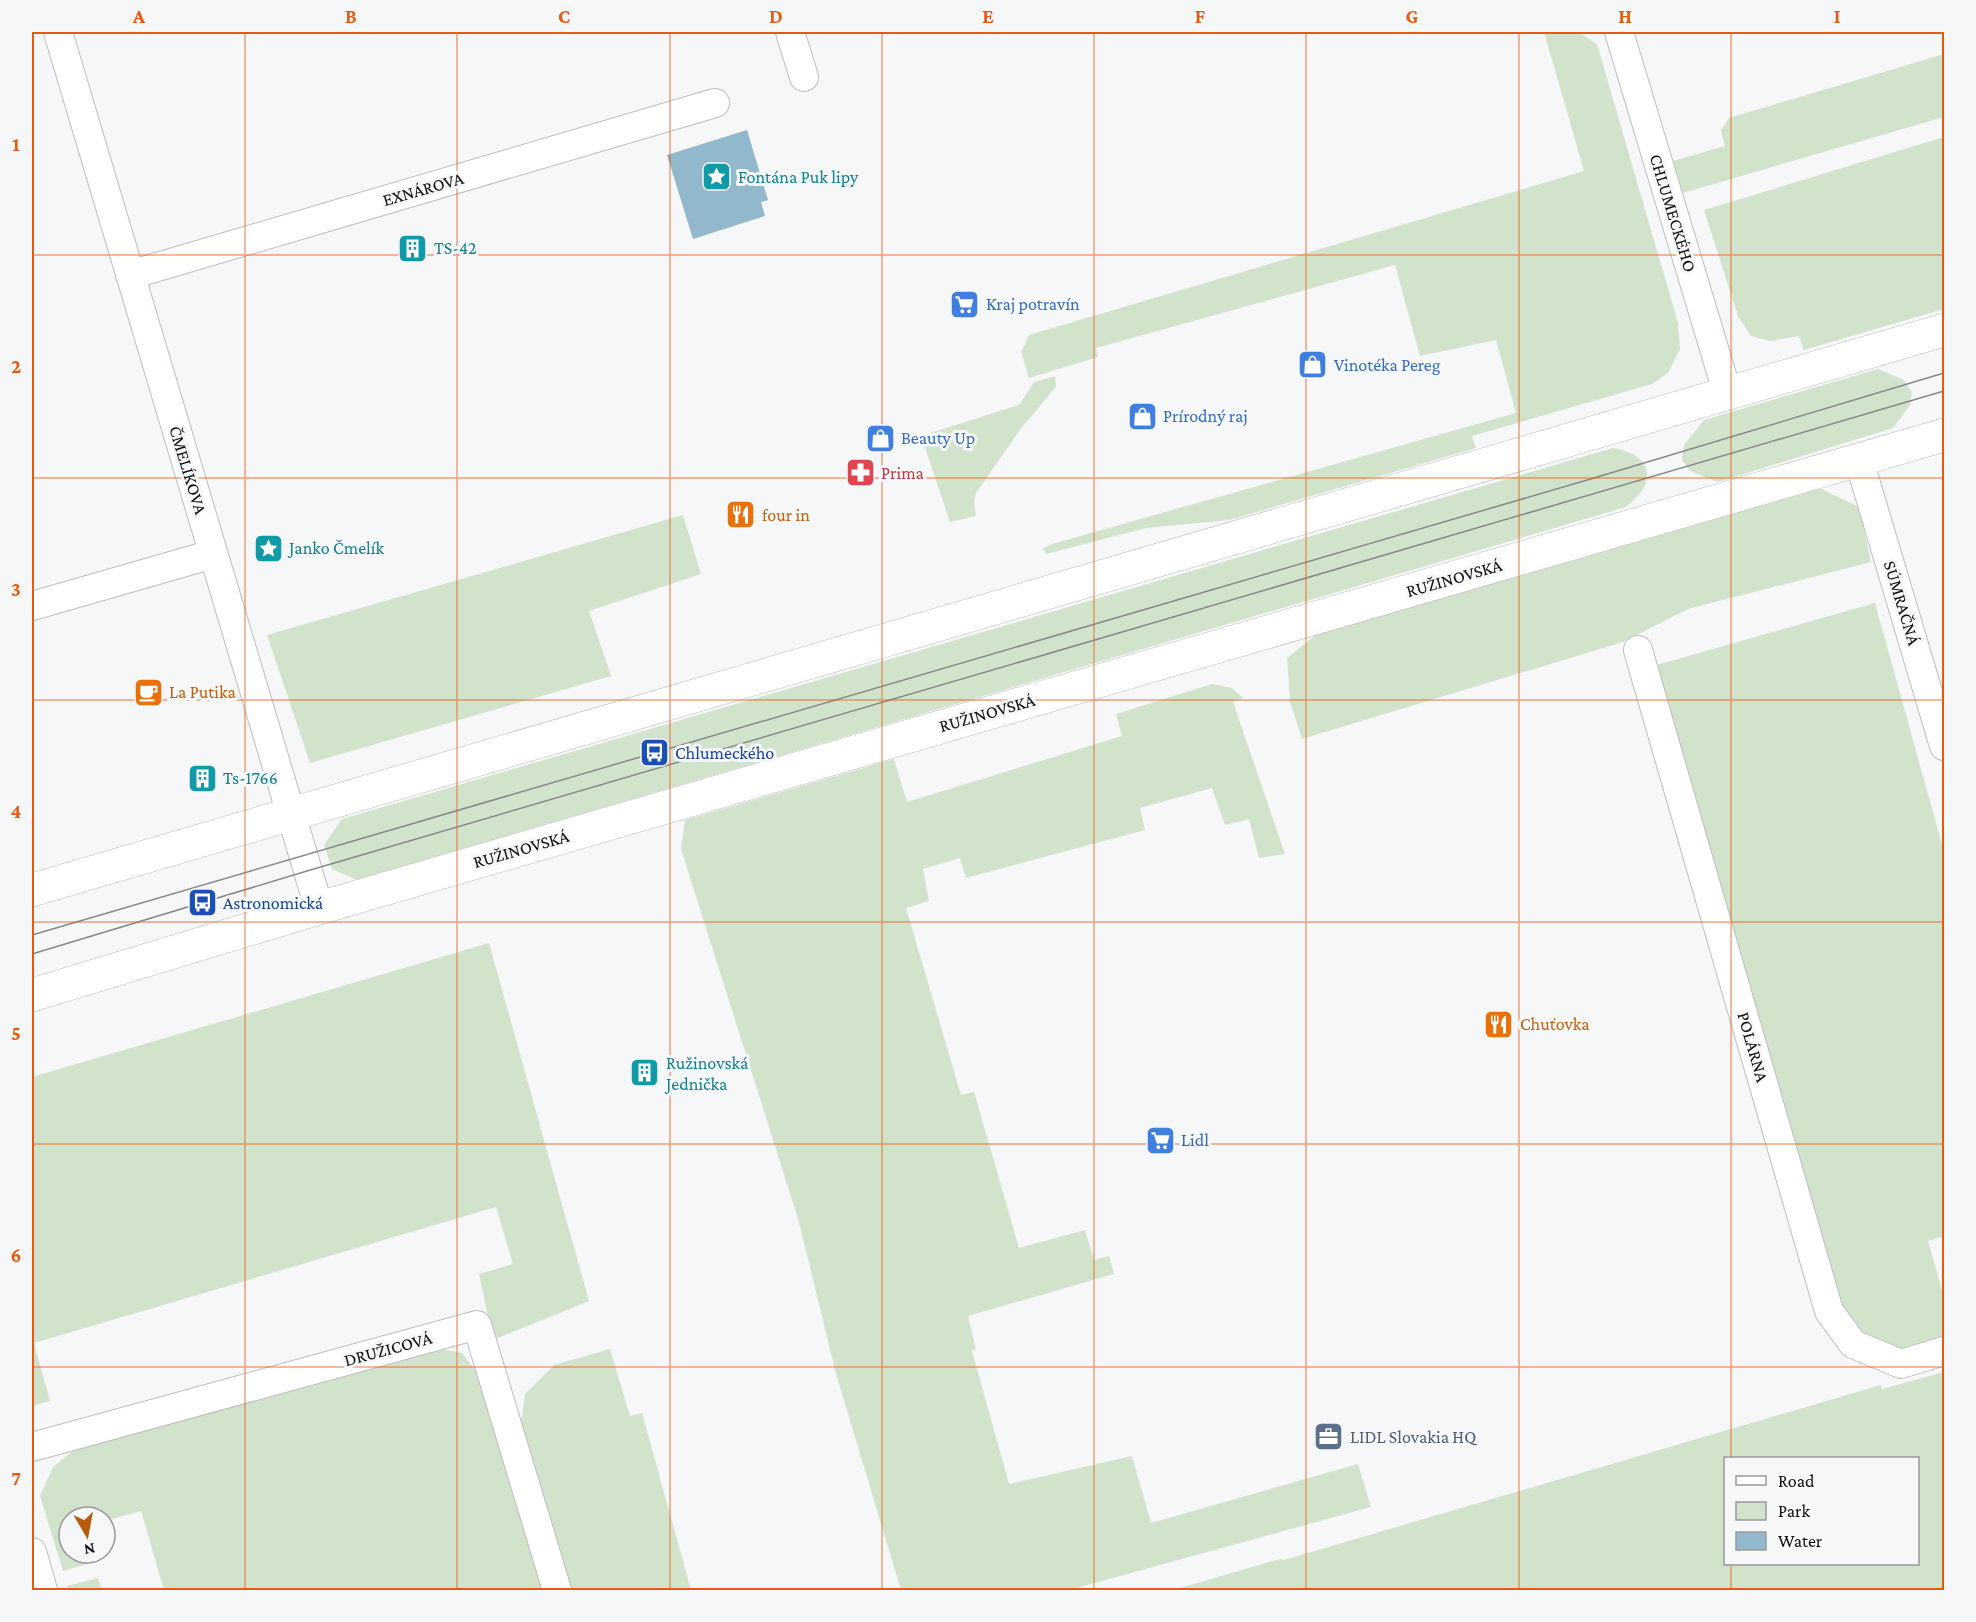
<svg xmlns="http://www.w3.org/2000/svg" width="1976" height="1622" font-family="'Crimson Pro',serif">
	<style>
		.green { fill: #d2e3cb; fill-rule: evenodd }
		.water { fill: #91b8cb }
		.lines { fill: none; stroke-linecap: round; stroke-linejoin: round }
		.minor-casing { stroke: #bdbebf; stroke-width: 30 }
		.tertiary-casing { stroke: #bdbebf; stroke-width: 34 }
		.minor { stroke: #fff; stroke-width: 28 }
		.tertiary { stroke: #fff; stroke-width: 33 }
		.tram { stroke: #888889; stroke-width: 1.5 }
		.grid { fill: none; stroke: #e8590c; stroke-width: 1.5; stroke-opacity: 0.55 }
		.labels { text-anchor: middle; stroke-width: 6; stroke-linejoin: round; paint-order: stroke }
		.culture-label { font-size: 18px; fill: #0d838f; stroke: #f6f7f8; text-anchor: start }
		.street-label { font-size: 18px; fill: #0e0e0e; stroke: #f6f7f8 }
		.shop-label { font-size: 18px; fill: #366cbe; stroke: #f6f7f8; text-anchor: start }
		.health-label { font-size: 18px; fill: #be3a42; stroke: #f6f7f8; text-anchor: start }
		.food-label { font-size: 18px; fill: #c56008; stroke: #f6f7f8; text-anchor: start }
		.transit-label { font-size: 18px; fill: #164399; stroke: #f6f7f8; text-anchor: start }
		.service-label { font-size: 18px; fill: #4e5e75; stroke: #f6f7f8; text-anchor: start }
		.neatline { fill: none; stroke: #e8590c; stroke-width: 2 }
		.grid-label { font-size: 20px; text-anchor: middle; font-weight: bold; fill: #e8590c }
	</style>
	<rect width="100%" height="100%" fill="#f6f7f8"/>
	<!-- green -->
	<g class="green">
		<path d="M 1544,32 L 1578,32 L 1597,44 L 1678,323 L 1680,349 L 1668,373 L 1652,384 L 1472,436 L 1476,448 L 1229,520 L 1146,528 L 1046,554 L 1043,548 L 1052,544 L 1516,413 L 1496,340 L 1420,356 L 1395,265 L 1096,348 L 1098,357 L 1029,378 L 1021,352 L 1029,335 L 1584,171 Z"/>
		<path d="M 1944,54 L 1944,117 L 1683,193 L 1673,161 L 1725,146 L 1721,130 L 1729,118 Z"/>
		<path d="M 1944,137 L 1944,309 L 1804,350 L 1799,336 L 1770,341 L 1751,336 L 1738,316 L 1704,210 Z"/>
		<path d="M 1878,369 L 1904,380 L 1912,392 L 1910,405 L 1893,428 L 1718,482 L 1690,471 L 1682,460 L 1684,445 L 1704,420 Z"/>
		<path d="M 1055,376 L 1056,387 L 1022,427 L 976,493 L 974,501 L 976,516 L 950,522 L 921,436 L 1019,405 L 1034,382 Z"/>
		<path d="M 1613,448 C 1632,451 1654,461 1645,485 C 1642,493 1632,501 1626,507 L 357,880 L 332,869 L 324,845 L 342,819 Z"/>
		<path d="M 1817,487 L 1859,507 L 1871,562 L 1688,609 L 1623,642 L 1302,739 L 1290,702 L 1287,658 L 1316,635 Z"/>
		<path d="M 683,515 L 701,574 L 589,611 L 611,676 L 310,763 L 267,635 Z"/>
		<path d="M 1875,603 L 1944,852 L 1944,1236 L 1928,1241 L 1944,1297 L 1944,1340 L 1901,1353 L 1861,1340 L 1844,1315 L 1653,666 Z"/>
		<path d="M 1212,684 L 1232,688 L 1243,698 L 1233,702 L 1285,854 L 1259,858 L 1249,819 L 1225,825 L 1212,788 L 1140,808 L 1145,830 L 966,878 L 960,858 L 923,869 L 929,901 L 906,908 L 961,1095 L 974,1092 L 1019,1248 L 1085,1230 L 1094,1260 L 1109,1256 L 1114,1274 L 968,1316 L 976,1349 L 972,1351 L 1009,1484 L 1132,1456 L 1151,1523 L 1358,1464 L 1371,1507 L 1069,1590 L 901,1590 L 836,1374 L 799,1222 L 681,849 L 685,820 L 894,759 L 907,802 L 1122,736 L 1116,714 Z"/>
		<path d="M 489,943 L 589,1301 L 493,1340 L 479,1274 L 513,1264 L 496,1207 L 34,1343 L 50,1401 L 32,1406 L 32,1077 Z"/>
		<path d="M 421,1345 L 462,1353 L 488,1387 L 547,1590 L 164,1590 L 141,1511 L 105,1521 L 105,1517 L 69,1517 L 69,1553 L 91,1553 L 94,1562 L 63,1571 L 40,1496 L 53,1467 L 85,1441 Z"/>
		<path d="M 610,1349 L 630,1416 L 642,1413 L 691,1590 L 567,1590 L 520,1432 L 525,1394 L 554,1365 Z"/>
		<path d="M 1944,1372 L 1944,1590 L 1173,1590 L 1280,1559 L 1284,1560 L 1881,1385 L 1882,1389 ZM 1726,1458 L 1918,1458 L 1918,1564 L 1726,1564 Z"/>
		<path d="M 98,1578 L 102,1590 L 69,1590 L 67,1586 Z"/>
	</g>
	<!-- water -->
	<path class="water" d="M 747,130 L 768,200 L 761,202 L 765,216 L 693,239 L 667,155 Z"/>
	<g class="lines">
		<defs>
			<g id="minor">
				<path d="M 58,32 L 319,908"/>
				<path d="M 790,32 L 804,77"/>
				<path d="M 1619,32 L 1728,395"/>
				<path d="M 130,275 L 715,103"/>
				<path d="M 1859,460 L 1944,746"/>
				<path d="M 32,606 L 213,554"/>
				<path d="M 1638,650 L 1829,1311 L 1853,1344 L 1901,1364 L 1944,1351"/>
				<path d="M 32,1447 L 477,1325 L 557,1590"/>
				<path d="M 32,1552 L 43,1590"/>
			</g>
			<g id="tertiary">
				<path d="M 32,890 L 1944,330"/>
				<path d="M 32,995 L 319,908 L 1944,435"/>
			</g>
		</defs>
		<!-- minor casing -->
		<use href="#minor" class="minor-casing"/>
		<!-- tertiary casing -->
		<use href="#tertiary" class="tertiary-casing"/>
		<!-- minor -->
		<use href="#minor" class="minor"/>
		<!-- tertiary -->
		<use href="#tertiary" class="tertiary"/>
		<!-- tram -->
		<g class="tram">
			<path d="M 32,935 L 1594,478 L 1944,373"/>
			<path d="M 32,954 L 307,871 L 1944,391"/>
		</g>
	</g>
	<!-- grid -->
	<path class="grid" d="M 245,32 L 245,1590M 457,32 L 457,1590M 670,32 L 670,1590M 882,32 L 882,1590M 1094,32 L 1094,1590M 1306,32 L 1306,1590M 1519,32 L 1519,1590M 1731,32 L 1731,1458M 32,255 L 1944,255M 32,478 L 1944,478M 32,700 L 1944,700M 32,922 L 1944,922M 32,1144 L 1944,1144M 32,1367 L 1944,1367M 1731,1564 L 1731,1590"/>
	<!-- icons -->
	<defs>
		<symbol id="sight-square" viewBox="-11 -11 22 22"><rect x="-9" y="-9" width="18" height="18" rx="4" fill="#0f9aa8" stroke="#f6f7f8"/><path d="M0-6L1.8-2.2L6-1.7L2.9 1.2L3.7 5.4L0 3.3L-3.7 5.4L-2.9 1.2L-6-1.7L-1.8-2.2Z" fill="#fff"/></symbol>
		<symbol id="building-square" viewBox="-11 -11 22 22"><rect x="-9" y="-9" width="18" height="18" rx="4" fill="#0f9aa8" stroke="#f6f7f8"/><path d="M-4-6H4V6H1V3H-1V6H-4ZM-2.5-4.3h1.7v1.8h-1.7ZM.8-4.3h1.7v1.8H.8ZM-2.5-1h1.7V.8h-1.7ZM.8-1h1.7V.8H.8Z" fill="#fff"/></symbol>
		<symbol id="supermarket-square" viewBox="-11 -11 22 22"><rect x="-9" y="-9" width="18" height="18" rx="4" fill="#3f7fe0" stroke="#f6f7f8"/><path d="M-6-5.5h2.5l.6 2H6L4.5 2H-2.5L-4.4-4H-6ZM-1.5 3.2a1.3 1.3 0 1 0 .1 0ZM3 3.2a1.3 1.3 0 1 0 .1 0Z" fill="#fff"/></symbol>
		<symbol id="shop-square" viewBox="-11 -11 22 22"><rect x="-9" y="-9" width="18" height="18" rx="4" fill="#3f7fe0" stroke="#f6f7f8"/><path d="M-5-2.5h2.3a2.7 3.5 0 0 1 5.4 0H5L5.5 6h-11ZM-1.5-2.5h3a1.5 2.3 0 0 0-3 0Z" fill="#fff"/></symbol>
		<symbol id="pharmacy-square" viewBox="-11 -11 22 22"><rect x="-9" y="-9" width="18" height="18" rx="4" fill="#e0444e" stroke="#f6f7f8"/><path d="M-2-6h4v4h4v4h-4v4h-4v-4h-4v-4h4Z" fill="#fff"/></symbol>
		<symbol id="restaurant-square" viewBox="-11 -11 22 22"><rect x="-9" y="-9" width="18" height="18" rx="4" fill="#e8710a" stroke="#f6f7f8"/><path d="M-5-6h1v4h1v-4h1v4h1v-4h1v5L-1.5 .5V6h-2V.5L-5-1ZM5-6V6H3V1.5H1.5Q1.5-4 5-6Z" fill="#fff"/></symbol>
		<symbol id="cafe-square" viewBox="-11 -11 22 22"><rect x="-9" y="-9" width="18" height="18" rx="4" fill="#e8710a" stroke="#f6f7f8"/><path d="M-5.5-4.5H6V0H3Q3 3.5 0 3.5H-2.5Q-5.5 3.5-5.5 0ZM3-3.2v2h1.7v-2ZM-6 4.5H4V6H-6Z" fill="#fff"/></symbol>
		<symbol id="bus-square" viewBox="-11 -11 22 22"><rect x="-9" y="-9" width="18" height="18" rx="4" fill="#1a4fb4" stroke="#f6f7f8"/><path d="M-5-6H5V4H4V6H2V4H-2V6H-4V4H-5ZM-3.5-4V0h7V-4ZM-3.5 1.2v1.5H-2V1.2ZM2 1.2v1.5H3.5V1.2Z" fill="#fff"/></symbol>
		<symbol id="office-square" viewBox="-11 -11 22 22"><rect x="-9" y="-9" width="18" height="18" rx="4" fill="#5c6f8a" stroke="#f6f7f8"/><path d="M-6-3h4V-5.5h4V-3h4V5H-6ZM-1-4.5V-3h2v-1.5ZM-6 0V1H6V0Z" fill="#fff"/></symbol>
	</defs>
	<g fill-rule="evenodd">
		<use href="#sight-square" x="700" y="160" width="33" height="33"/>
		<use href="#building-square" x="396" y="232" width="33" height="33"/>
		<use href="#supermarket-square" x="948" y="288" width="33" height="33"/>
		<use href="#shop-square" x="1296" y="348" width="33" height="33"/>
		<use href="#shop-square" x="1126" y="400" width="33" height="33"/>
		<use href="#shop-square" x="864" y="422" width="33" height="33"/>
		<use href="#pharmacy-square" x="844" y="456" width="33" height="33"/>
		<use href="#restaurant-square" x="724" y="498" width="33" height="33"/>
		<use href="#sight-square" x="252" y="532" width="33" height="33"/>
		<use href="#cafe-square" x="132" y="676" width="33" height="33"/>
		<use href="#bus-square" x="638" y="736" width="33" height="33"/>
		<use href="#building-square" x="186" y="762" width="33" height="33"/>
		<use href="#bus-square" x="186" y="886" width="33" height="33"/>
		<use href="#restaurant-square" x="1482" y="1008" width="33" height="33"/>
		<use href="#building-square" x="628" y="1056" width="33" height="33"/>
		<use href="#supermarket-square" x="1144" y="1124" width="33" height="33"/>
		<use href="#office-square" x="1312" y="1420" width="33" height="33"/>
	</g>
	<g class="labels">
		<!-- culture labels -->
		<g class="culture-label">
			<text x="738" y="183">Fontána Puk lipy</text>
			<text x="434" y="254">TS-42</text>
			<text x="289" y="554">Janko Čmelík</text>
			<text x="223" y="784">Ts-1766</text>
			<text x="666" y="1069">Ružinovská<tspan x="666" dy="21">Jednička</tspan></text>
		</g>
		<!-- street labels -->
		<g class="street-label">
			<text transform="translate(423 189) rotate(-16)" y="6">EXNÁROVA</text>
			<text transform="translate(1673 213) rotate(73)" y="6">CHLUMECKÉHO</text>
			<text transform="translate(188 470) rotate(73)" y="6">ČMELÍKOVA</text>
			<text transform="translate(1454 578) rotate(-16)" y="6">RUŽINOVSKÁ</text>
			<text transform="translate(1902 603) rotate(73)" y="6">SÚMRAČNÁ</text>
			<text transform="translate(987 713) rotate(-16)" y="6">RUŽINOVSKÁ</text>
			<text transform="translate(521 849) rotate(-16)" y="6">RUŽINOVSKÁ</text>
			<text transform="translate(1753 1047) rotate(74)" y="6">POLÁRNA</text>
			<text transform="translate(388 1349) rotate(-15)" y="6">DRUŽICOVÁ</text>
		</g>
		<!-- shop labels -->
		<g class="shop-label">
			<text x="986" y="310">Kraj potravín</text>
			<text x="1334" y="371">Vinotéka Pereg</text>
			<text x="1163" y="422">Prírodný raj</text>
			<text x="901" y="444">Beauty Up</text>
			<text x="1181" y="1146">Lidl</text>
		</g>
		<!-- health labels -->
		<g class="health-label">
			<text x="881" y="479">Prima</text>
		</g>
		<!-- food labels -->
		<g class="food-label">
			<text x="762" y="521">four in</text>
			<text x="169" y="698">La Putika</text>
			<text x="1520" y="1030">Chuťovka</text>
		</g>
		<!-- transit labels -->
		<g class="transit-label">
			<text x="675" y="759">Chlumeckého</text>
			<text x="223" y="909">Astronomická</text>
		</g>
		<!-- service labels -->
		<g class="service-label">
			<text x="1350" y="1443">LIDL Slovakia HQ</text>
		</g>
	</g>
	<!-- border -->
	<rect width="1976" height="1622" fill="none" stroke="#f6f7f8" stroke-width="66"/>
	<!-- legend -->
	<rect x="1724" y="1457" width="195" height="108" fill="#f6f7f8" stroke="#999a9a" stroke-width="1.5"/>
	<rect x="1736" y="1476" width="30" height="9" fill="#ffffff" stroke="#999a9a" stroke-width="1.5"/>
	<text x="1778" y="1487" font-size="18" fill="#0e0e0e">Road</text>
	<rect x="1736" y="1502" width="30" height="18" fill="#d2e3cb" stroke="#999a9a" stroke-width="1.5"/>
	<text x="1778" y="1517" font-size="18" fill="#0e0e0e">Park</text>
	<rect x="1736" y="1532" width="30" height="18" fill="#91b8cb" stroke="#999a9a" stroke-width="1.5"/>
	<text x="1778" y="1547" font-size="18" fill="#0e0e0e">Water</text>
	<!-- north arrow -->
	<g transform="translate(87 1535) rotate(170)"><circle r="28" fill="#f6f7f8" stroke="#999a9a" stroke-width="1.5"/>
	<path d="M0-4.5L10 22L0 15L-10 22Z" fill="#b85a0b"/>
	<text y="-9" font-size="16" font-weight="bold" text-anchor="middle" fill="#0e0e0e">N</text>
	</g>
	<rect x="33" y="33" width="1910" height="1556" class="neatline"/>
	<g class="grid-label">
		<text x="139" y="23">A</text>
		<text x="351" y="23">B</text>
		<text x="564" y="23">C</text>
		<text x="776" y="23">D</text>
		<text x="988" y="23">E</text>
		<text x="1200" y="23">F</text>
		<text x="1412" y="23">G</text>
		<text x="1625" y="23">H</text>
		<text x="1837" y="23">I</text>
		<text x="16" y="151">1</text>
		<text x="16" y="373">2</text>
		<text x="16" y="596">3</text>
		<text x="16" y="818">4</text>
		<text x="16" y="1040">5</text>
		<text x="16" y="1262">6</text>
		<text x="16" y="1485">7</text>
	</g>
</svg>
